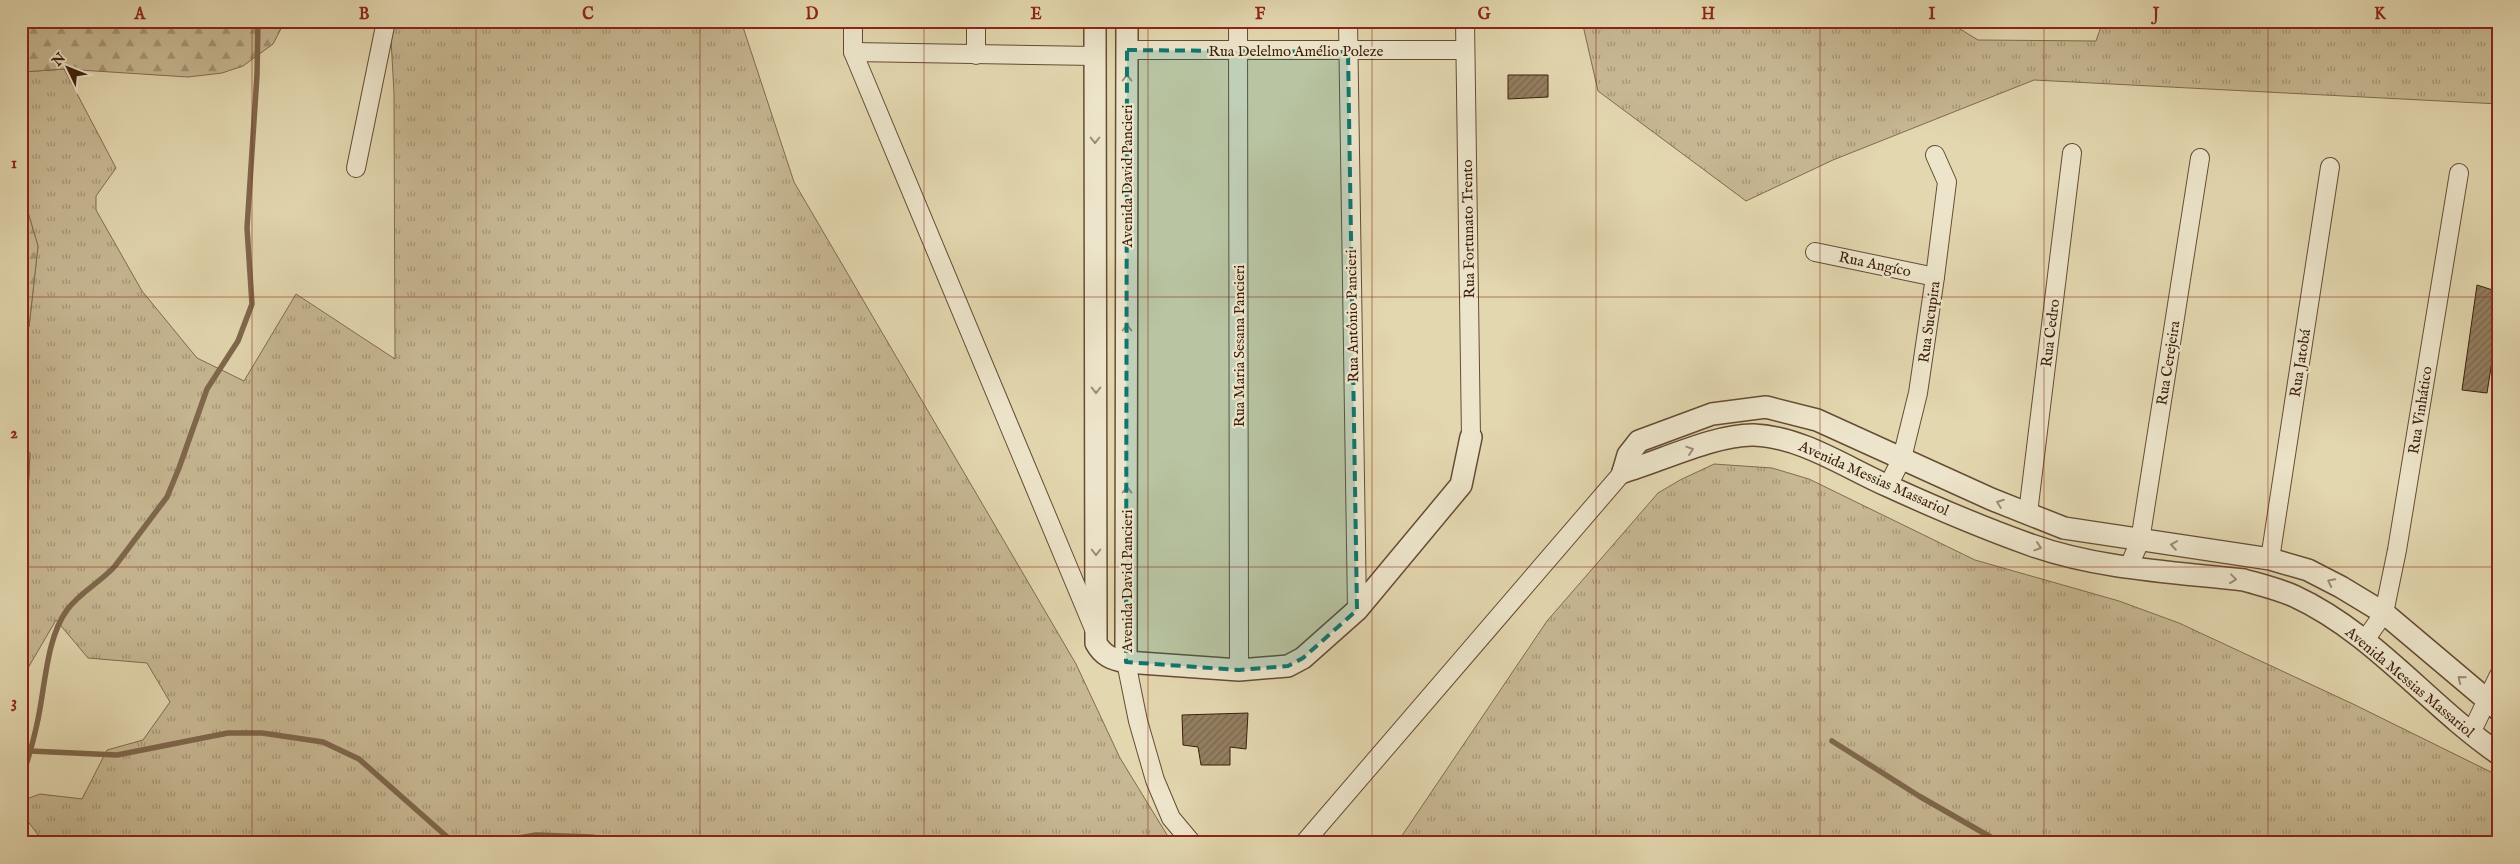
<svg xmlns="http://www.w3.org/2000/svg" width="2520" height="864" font-family="'IM FELL English',serif">
	<style>
		.grass { fill: url(#grass-tufts); stroke: #826b4f }
		.forest { fill: url(#forest-firs); stroke: #826b4f }
		.lines { fill: none; stroke-linecap: round; stroke-linejoin: round }
		.stream { stroke: #7f674c; stroke-width: 5.5 }
		.building { fill: url(#building-hatch); stroke: #3d1e0b }
		.minor-casing { stroke: #664c34; stroke-width: 20 }
		.tertiary-casing { stroke: #664c34; stroke-width: 24 }
		.minor { stroke: #ede5cb; stroke-width: 18 }
		.tertiary { stroke: #ede5cb; stroke-width: 21 }
		.oneway { stroke: #9e8b75 }
		.marked { fill: #0f766e; fill-opacity: 0.2; stroke: #0f766e; stroke-width: 4; stroke-dasharray: 10 6; stroke-linejoin: round }
		.grid { fill: none; stroke: #8f2418; stroke-width: 1; stroke-opacity: 0.55 }
		.labels { text-anchor: middle; stroke-width: 4.5; stroke-linejoin: round; paint-order: stroke }
		.street-label { font-size: 15px; fill: #3d1e0b; stroke: #ede5cb }
		.neatline { fill: none; stroke: #8f2418; stroke-width: 2 }
		.grid-label { font-size: 16px; text-anchor: middle; font-weight: bold; fill: #8f2418 }
	</style>
	<defs>
		<pattern id="grass-tufts" width="24" height="20" patternUnits="userSpaceOnUse" patternTransform="scale(1.25)"><rect width="24" height="20" fill="#c7b893"/><path d="M3 7l-1-3M5 7V3M7 7l1-3M15 17l-1-3M17 17v-4M19 17l1-3" fill="none" stroke="#a39576"/></pattern>
		<pattern id="forest-firs" width="22" height="20" patternUnits="userSpaceOnUse" patternTransform="scale(1.25)"><rect width="22" height="20" fill="#c7b893"/><path d="M5 1l3.5 6h-7zM16 11l3.5 6h-7z" fill="#a39576"/></pattern>
		<pattern id="building-hatch" width="6" height="6" patternUnits="userSpaceOnUse" patternTransform="scale(1.25)"><rect width="6" height="6" fill="#937e60"/><path d="M-1 1l2-2M0 6l6-6M5 7l2-2" fill="none" stroke="#79674d"/></pattern>
	</defs>
	<rect width="100%" height="100%" fill="#e3d7af"/>
	<filter id="stains"><feTurbulence type="fractalNoise" baseFrequency=".004" numOctaves="4"/><feColorMatrix values="0 0 0 0 .2 0 0 0 0 .09 0 0 0 0 .02 0 0 0 .5 -.17"/></filter>
	<radialGradient id="worn" r=".72"><stop offset=".6" stop-color="#630" stop-opacity="0"/><stop offset="1" stop-color="#630" stop-opacity=".3"/></radialGradient>
	<!-- grass -->
	<g class="grass">
		<path d="M 390,21 L 741,21 L 794,182 L 1076,664 L 1120,758 L 1172,843 L 44,843 L 21,812 L 21,801 L 40,794 L 82,799 L 107,750 L 143,740 L 170,702 L 147,663 L 88,658 L 56,620 L 21,680 L 21,574 L 24,572 L 30,453 L 21,445 L 21,333 L 29,327 L 38,246 L 21,189 L 22,72 L 64,69 L 116,168 L 96,196 L 96,210 L 142,291 L 197,358 L 244,381 L 296,294 L 395,359 L 394,93 Z"/>
		<path d="M 1582,21 L 1947,21 L 1978,40 L 2096,41 L 2103,21 L 2499,21 L 2499,104 L 2034,80 L 1833,160 L 1746,201 L 1598,91 Z"/>
		<path d="M 1714,464 L 1772,468 L 1809,479 L 1975,560 L 2119,601 L 2179,623 L 2353,704 L 2499,776 L 2499,843 L 1397,843 L 1547,621 L 1658,493 L 1680,480 Z"/>
	</g>
	<!-- forest -->
	<g class="forest">
		<path d="M 21,21 L 285,21 L 273,44 L 243,66 L 222,73 L 188,77 L 64,69 L 23,72 L 21,76 Z"/>
		<path d="M 21,189 L 38,246 L 29,327 L 21,333 Z"/>
		<path d="M 21,445 L 30,453 L 24,572 L 21,574 Z"/>
	</g>
	<g class="lines">
		<!-- stream -->
		<g class="stream">
			<path d="M 1832,741 L 1919,796 L 2001,843"/>
			<path d="M 30,751 L 117,755 L 228,733 L 262,733 L 323,742 L 359,759 L 454,843"/>
			<path d="M 21,779 C 28,761 33,742 37,724 C 45,690 46,638 67,610 C 80,592 101,582 115,566 L 167,497 L 179,468 L 207,389 L 238,341 L 252,304 L 247,228 L 257,75 L 258,21"/>
			<path d="M 489,843 L 536,835 L 591,837 L 632,843"/>
		</g>
	</g>
	<!-- building -->
	<g class="building">
		<path d="M 1508,75 L 1548,75 L 1548,97 L 1508,99 Z"/>
		<path d="M 2477,285 L 2499,292 L 2499,317 L 2487,393 L 2462,390 Z"/>
		<path d="M 1248,713 L 1246,749 L 1230,747 L 1230,765 L 1201,765 L 1198,747 L 1183,745 L 1182,715 Z"/>
	</g>
	<g class="lines">
		<defs>
			<g id="minor">
				<path d="M 853,21 L 853,52 L 1094,629"/>
				<path d="M 1238,21 L 1239,670"/>
				<path d="M 1348,21 L 1357,610"/>
				<path d="M 1465,21 L 1471,437"/>
				<path d="M 1127,50 L 1465,50"/>
				<path d="M 853,52 L 1095,56"/>
				<path d="M 976,55 L 976,21"/>
				<path d="M 356,168 L 386,21"/>
				<path d="M 1815,252 L 1935,277"/>
				<path d="M 1888,486 L 1902,458 L 1918,393 L 1935,277 L 1947,182 L 1935,155"/>
				<path d="M 2028,513 L 2072,153"/>
				<path d="M 2270,559 L 2330,167"/>
				<path d="M 2129,566 L 2140,541 L 2200,158"/>
				<path d="M 2365,640 L 2384,613 L 2397,550 L 2459,173"/>
				<path d="M 1126,662 L 1138,721 L 1155,780 L 1171,818 L 1192,843"/>
				<path d="M 2471,733 L 2499,675"/>
				<path d="M 1304,843 L 1623,472"/>
			</g>
			<g id="tertiary">
				<path d="M 1095,21 L 1096,643 C 1103,656 1112,659 1126,662 L 1127,21"/>
				<path d="M 1623,472 L 1628,455 L 1639,441 L 1712,414 L 1766,407 L 1817,420 L 1991,499 L 2064,528 L 2270,559 L 2308,570 L 2341,587 L 2384,613 L 2499,710"/>
				<path d="M 1623,472 C 1661,461 1716,434 1754,435 C 1802,437 1845,467 1888,486 C 1934,507 1983,528 2031,545 C 2098,569 2173,572 2244,580 C 2261,585 2278,589 2294,596 C 2374,633 2428,705 2499,754"/>
				<path d="M 1126,662 L 1239,670 L 1288,666 L 1303,658 L 1357,610 L 1461,485 L 1471,437"/>
			</g>
		</defs>
		<!-- minor casing -->
		<use href="#minor" class="minor-casing"/>
		<!-- tertiary casing -->
		<use href="#tertiary" class="tertiary-casing"/>
		<!-- minor -->
		<use href="#minor" class="minor"/>
		<!-- tertiary -->
		<use href="#tertiary" class="tertiary"/>
	</g>
	<!-- one-way arrows -->
	<defs><path id="oneway-chevron" d="M-2-3.5L2.5 0L-2 3.5" fill="none" stroke-width="1.6" stroke-linecap="round" stroke-linejoin="round" transform="scale(1.25)"/></defs>
	<g class="oneway">
		<use href="#oneway-chevron" transform="translate(1127 78) rotate(-90)"/>
		<use href="#oneway-chevron" transform="translate(1095 140) rotate(90)"/>
		<use href="#oneway-chevron" transform="translate(1127 328) rotate(-90)"/>
		<use href="#oneway-chevron" transform="translate(1096 390) rotate(90)"/>
		<use href="#oneway-chevron" transform="translate(1690 450) rotate(-19)"/>
		<use href="#oneway-chevron" transform="translate(1127 490) rotate(-90)"/>
		<use href="#oneway-chevron" transform="translate(2000 503) rotate(-160)"/>
		<use href="#oneway-chevron" transform="translate(2174 545) rotate(-172)"/>
		<use href="#oneway-chevron" transform="translate(2038 547) rotate(18)"/>
		<use href="#oneway-chevron" transform="translate(1096 552) rotate(90)"/>
		<use href="#oneway-chevron" transform="translate(2233 579) rotate(7)"/>
		<use href="#oneway-chevron" transform="translate(2331 582) rotate(-153)"/>
		<use href="#oneway-chevron" transform="translate(2461 679) rotate(-141)"/>
	</g>
	<!-- marked area -->
	<path class="marked" d="M 1127,50 L 1348,52 L 1357,610 L 1303,658 L 1288,666 L 1239,670 L 1126,662 Z"/>
	<!-- grid -->
	<path class="grid" d="M 252,21 L 252,843M 476,21 L 476,843M 700,21 L 700,843M 924,21 L 924,843M 1148,21 L 1148,843M 1372,21 L 1372,843M 1596,21 L 1596,843M 1820,21 L 1820,843M 2044,21 L 2044,843M 2268,21 L 2268,843M 21,297 L 2499,297M 21,567 L 2499,567"/>
	<g class="labels">
		<!-- street labels -->
		<g class="street-label">
			<text x="1296" y="56">Rua Delelmo Amélio Poleze</text>
			<text transform="translate(1127 176) rotate(-90)" y="5">Avenida David Pancieri</text>
			<text transform="translate(1468 229) rotate(-91)" y="5">Rua Fortunato Trento</text>
			<text transform="translate(1875 264) rotate(12)" y="5">Rua Angíco</text>
			<text transform="translate(1352 316) rotate(-91)" y="5">Rua Antônio Pancieri</text>
			<text transform="translate(1929 322) rotate(-82)" y="5">Rua Sucupira</text>
			<text transform="translate(2050 333) rotate(-83)" y="5">Rua Cedro</text>
			<text transform="translate(1239 346) rotate(-90)" y="5">Rua Maria Sesana Pancieri</text>
			<text transform="translate(2168 363) rotate(-81)" y="5">Rua Cerejeira</text>
			<text transform="translate(2300 363) rotate(-81)" y="5">Rua Jatobá</text>
			<text transform="translate(2420 410) rotate(-81)" y="5">Rua Vinhático</text>
			<text transform="translate(1874 478) rotate(24)" y="5">Avenida Messias Massariol</text>
			<text transform="translate(1127 581) rotate(-90)" y="5">Avenida David Pancieri</text>
			<text transform="translate(2410 682) rotate(40)" y="5">Avenida Messias Massariol</text>
		</g>
	</g>
	<!-- margin -->
	<rect width="2520" height="864" fill="none" stroke="#e3d7af" stroke-width="55"/>
	<!-- north arrow -->
	<g transform="translate(68 68) rotate(313)" stroke="#ede5cb" stroke-width="4" paint-order="stroke">
	<path d="M0-4L9 19L0 12L-9 19Z" fill="#3d1e0b"/>
	<text y="-8" font-size="14" font-weight="bold" text-anchor="middle" fill="#3d1e0b">N</text>
	</g>
	<rect x="28" y="28" width="2464" height="808" class="neatline"/>
	<g class="grid-label">
		<text x="140" y="19">A</text>
		<text x="364" y="19">B</text>
		<text x="588" y="19">C</text>
		<text x="812" y="19">D</text>
		<text x="1036" y="19">E</text>
		<text x="1260" y="19">F</text>
		<text x="1484" y="19">G</text>
		<text x="1708" y="19">H</text>
		<text x="1932" y="19">I</text>
		<text x="2156" y="19">J</text>
		<text x="2380" y="19">K</text>
		<text x="14" y="168">1</text>
		<text x="14" y="438">2</text>
		<text x="14" y="707">3</text>
	</g>
	<rect width="100%" height="100%" filter="url(#stains)"/>
	<rect width="100%" height="100%" fill="url(#worn)"/>
</svg>
